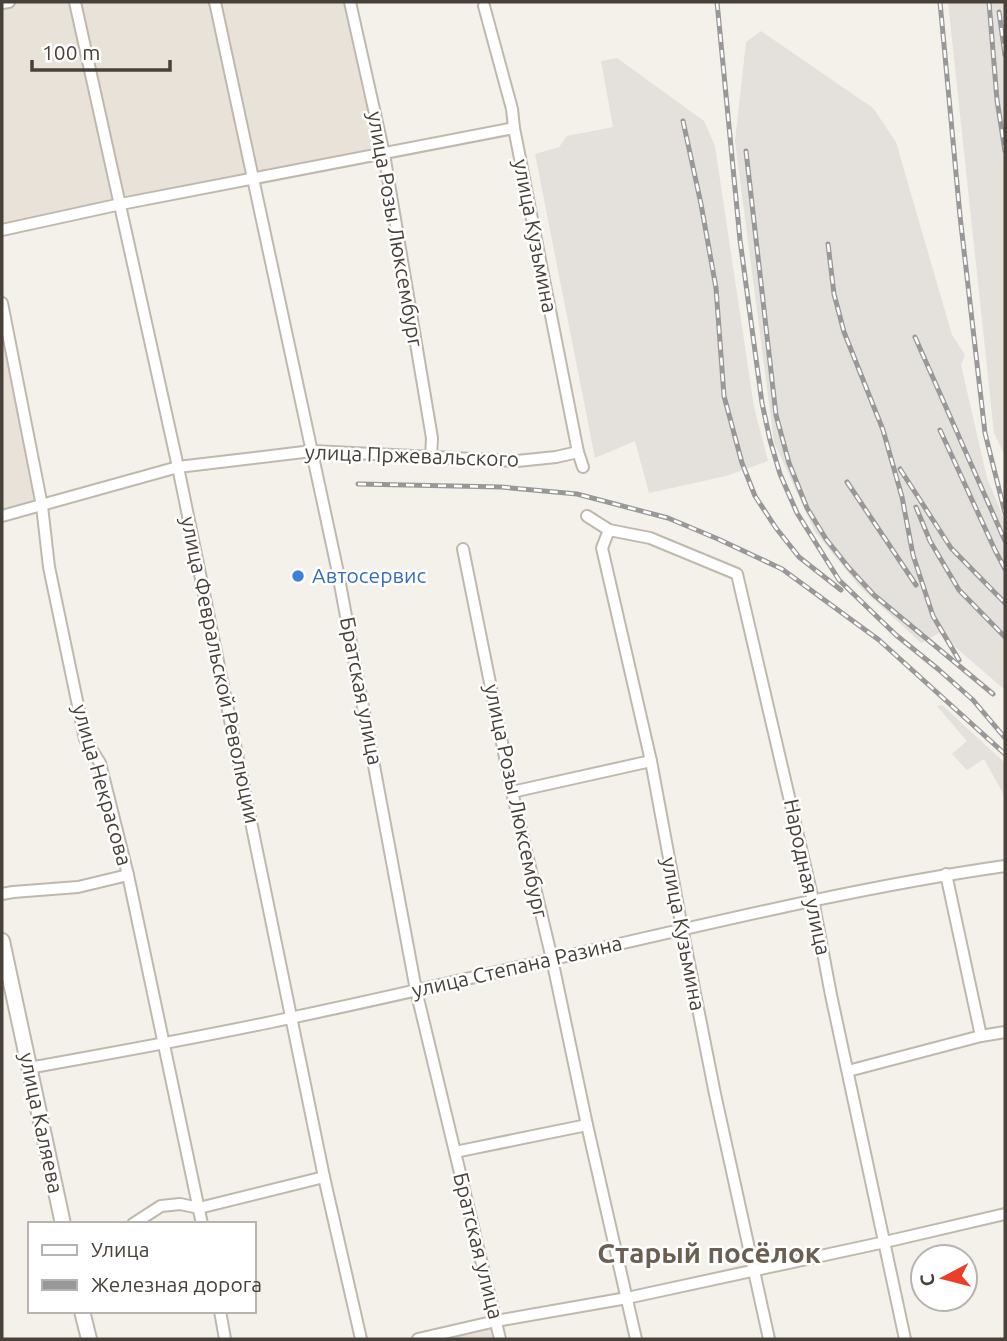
<svg xmlns="http://www.w3.org/2000/svg" width="1007" height="1341" font-family="Ubuntu,sans-serif">
	<style>
		.residential { fill: #e8e2d9 }
		.industrial { fill: #e4e0db }
		.lines { fill: none; stroke-linecap: round; stroke-linejoin: round }
		.minor-casing { stroke: #bfb8ad; stroke-width: 14 }
		.tertiary-casing { stroke: #bfb8ad; stroke-width: 18 }
		.minor { stroke: #fff; stroke-width: 10 }
		.tertiary { stroke: #fff; stroke-width: 14 }
		.rail-casing { stroke: #989898; stroke-width: 5 }
		.rail { stroke: #fff; stroke-width: 2.5; stroke-dasharray: 8; stroke-linecap: butt }
		.shop-dot { fill: #3f7fe0; stroke: #fff; stroke-width: 2.5 }
		.labels { text-anchor: middle; stroke-width: 5; stroke-linejoin: round; paint-order: stroke }
		.street-label { font-size: 21px; fill: #484139; stroke: #fff }
		.shop-label { font-size: 21px; fill: #366cbe; stroke: #fff; text-anchor: start }
		.district-label { font-size: 28px; font-weight: bold; fill: #6a5f50; stroke: #fff }
	</style>
	<rect width="100%" height="100%" fill="#f4f1ea"/>
	<!-- residential -->
	<g class="residential">
		<path d="M 9,2 L 350,2 L 384,154 L 2,230 L 2,3 Z"/>
		<path d="M 2,303 L 42,506 L 2,516 Z"/>
		<path d="M 496,1321 L 500,1339 L 418,1339 Z"/>
	</g>
	<!-- industrial -->
	<g class="industrial">
		<path d="M 948,2 L 1005,2 L 1005,456 L 994,433 Z"/>
		<path d="M 761,31 L 873,108 L 896,142 L 952,335 L 965,355 L 961,365 L 987,478 L 1005,521 L 1005,690 L 939,633 L 921,643 L 859,586 L 815,532 L 774,442 L 735,141 L 746,42 Z"/>
		<path d="M 617,58 L 704,121 L 715,146 L 754,407 L 768,461 L 726,476 L 649,493 L 635,441 L 595,458 L 535,154 L 559,147 L 567,136 L 613,127 L 601,61 Z"/>
		<path d="M 942,705 L 1005,763 L 1005,797 L 984,759 L 967,770 L 952,754 L 967,741 L 937,706 Z"/>
	</g>
	<g class="lines">
		<defs>
			<g id="minor">
				<path d="M 75,2 L 178,467 L 324,1177 L 361,1339"/>
				<path d="M 215,2 L 337,568 L 416,990 L 500,1339"/>
				<path d="M 350,2 L 384,154 L 432,438 L 431,457"/>
				<path d="M 2,3 L 9,2"/>
				<path d="M 484,6 L 512,109 L 514,128 L 578,452 L 583,467"/>
				<path d="M 2,230 L 121,204 L 514,128"/>
				<path d="M 2,303 L 42,506 L 49,567 L 85,739 L 100,763 L 128,875 L 202,1224"/>
				<path d="M 2,516 L 178,467 L 312,451 L 517,461 L 556,457 L 578,452"/>
				<path d="M 587,516 L 609,530 L 650,538 L 737,574 L 813,900 L 831,995 L 905,1339"/>
				<path d="M 609,530 L 602,548 L 651,761 L 682,928 L 715,1094 L 769,1339"/>
				<path d="M 463,549 L 512,792 L 552,959 L 587,1125 L 636,1339"/>
				<path d="M 512,792 L 651,761"/>
				<path d="M 946,874 L 981,1036"/>
				<path d="M 2,894 L 13,892 L 78,887 L 128,875"/>
				<path d="M 29,1068 C 117,1052 203,1037 290,1018 C 376,1000 462,980 549,960 C 700,926 851,888 1005,866"/>
				<path d="M 848,1071 L 981,1036 L 1005,1032"/>
				<path d="M 455,1152 L 587,1125"/>
				<path d="M 133,1224 L 161,1206 L 180,1204 L 199,1208 L 324,1177"/>
				<path d="M 220,1311 L 225,1339"/>
				<path d="M 418,1339 L 496,1321 L 627,1298 L 885,1242 L 1005,1214"/>
			</g>
			<g id="tertiary">
				<path d="M 2,941 L 63,1224"/>
				<path d="M 82,1311 L 89,1339"/>
			</g>
		</defs>
		<!-- minor casing -->
		<use href="#minor" class="minor-casing"/>
		<!-- tertiary casing -->
		<use href="#tertiary" class="tertiary-casing"/>
		<!-- minor -->
		<use href="#minor" class="minor"/>
		<!-- tertiary -->
		<use href="#tertiary" class="tertiary"/>
		<defs>
			<g id="rail">
				<path d="M 717,2 L 740,240 L 762,403 L 770,440 L 780,474 L 797,513 L 839,580 L 896,635 L 938,669 L 973,700 L 1005,738"/>
				<path d="M 940,2 L 960,216 L 985,433 L 1005,513"/>
				<path d="M 989,2 L 997,100 L 1005,151"/>
				<path d="M 999,12 L 1005,55"/>
				<path d="M 683,121 L 701,204 L 716,288 L 724,396 L 742,463 L 755,496 L 776,528 L 799,557 L 841,590"/>
				<path d="M 746,151 L 776,415 L 789,463 L 807,508 L 826,539 L 849,568 L 874,595 L 993,694"/>
				<path d="M 828,244 L 834,294 L 844,332 L 883,430 L 902,497 L 913,555 L 933,616 L 959,660"/>
				<path d="M 915,337 L 1005,541"/>
				<path d="M 940,430 L 995,550 L 1005,569"/>
				<path d="M 900,469 L 951,548 L 1005,603"/>
				<path d="M 847,482 L 916,585"/>
				<path d="M 358,484 L 501,487 L 577,494 L 668,518 L 718,539 L 782,569 L 879,640 L 1005,754"/>
				<path d="M 916,507 L 930,541 L 959,590 L 1005,637"/>
			</g>
		</defs>
		<!-- rail casing -->
		<use href="#rail" class="rail-casing"/>
		<!-- rail -->
		<use href="#rail" class="rail"/>
	</g>
	<!-- markers -->
	<circle class="shop-dot" cx="298" cy="576" r="7"/>
	<g class="labels">
		<!-- street labels -->
		<g class="street-label">
			<text transform="translate(395 229) rotate(80)" y="7">улица Розы Люксембург</text>
			<text transform="translate(535 236) rotate(79)" y="7">улица Кузьмина</text>
			<text transform="translate(412 456) rotate(2)" y="7">улица Пржевальского</text>
			<text transform="translate(220 670) rotate(78)" y="7">улица Февральской Революции</text>
			<text transform="translate(361 691) rotate(79)" y="7">Братская улица</text>
			<text transform="translate(102 785) rotate(74)" y="7">улица Некрасова</text>
			<text transform="translate(516 801) rotate(78)" y="7">улица Розы Люксембург</text>
			<text transform="translate(807 877) rotate(78)" y="7">Народная улица</text>
			<text transform="translate(683 934) rotate(79)" y="7">улица Кузьмина</text>
			<text transform="translate(517 967) rotate(-13)" y="7">улица Степана Разина</text>
			<text transform="translate(41 1123) rotate(78)" y="7">улица Каляева</text>
			<text transform="translate(478 1246) rotate(76)" y="7">Братская улица</text>
		</g>
		<!-- shop labels -->
		<g class="shop-label">
			<text x="312" y="583">Автосервис</text>
		</g>
		<!-- district labels -->
		<g class="district-label">
			<text x="709" y="1263">Старый посёлок</text>
		</g>
	</g>
	<!-- border -->
	<rect width="1007" height="1341" fill="none" stroke="#484139" stroke-width="7"/>
	<!-- legend -->
	<rect x="28" y="1222" width="228" height="91" fill="#ffffff" stroke="#b6b3b0" stroke-width="2"/>
	<rect x="42" y="1245" width="35" height="10" fill="#ffffff" stroke="#b6b3b0" stroke-width="2"/>
	<text x="91" y="1257" font-size="21" fill="#484139">Улица</text>
	<rect x="42" y="1280" width="35" height="10" fill="#989898" stroke="#b6b3b0" stroke-width="2"/>
	<text x="91" y="1292" font-size="21" fill="#484139">Железная дорога</text>
	<!-- north arrow -->
	<g transform="translate(944 1278) rotate(263)"><circle r="33" fill="#ffffff" stroke="#b6b3b0" stroke-width="2"/>
	<path d="M0-5L12 26L0 18L-12 26Z" fill="#ec3f29"/>
	<text y="-10" font-size="19" font-weight="bold" text-anchor="middle" fill="#484139">С</text>
	</g>
	<!-- scale -->
	<path d="M32 60v10h138v-10" fill="none" stroke="#484139" stroke-width="3.5"/>
	<text x="42" y="60" font-size="21" fill="#484139" stroke="#ffffff" stroke-width="5" paint-order="stroke">100 m</text>
</svg>
